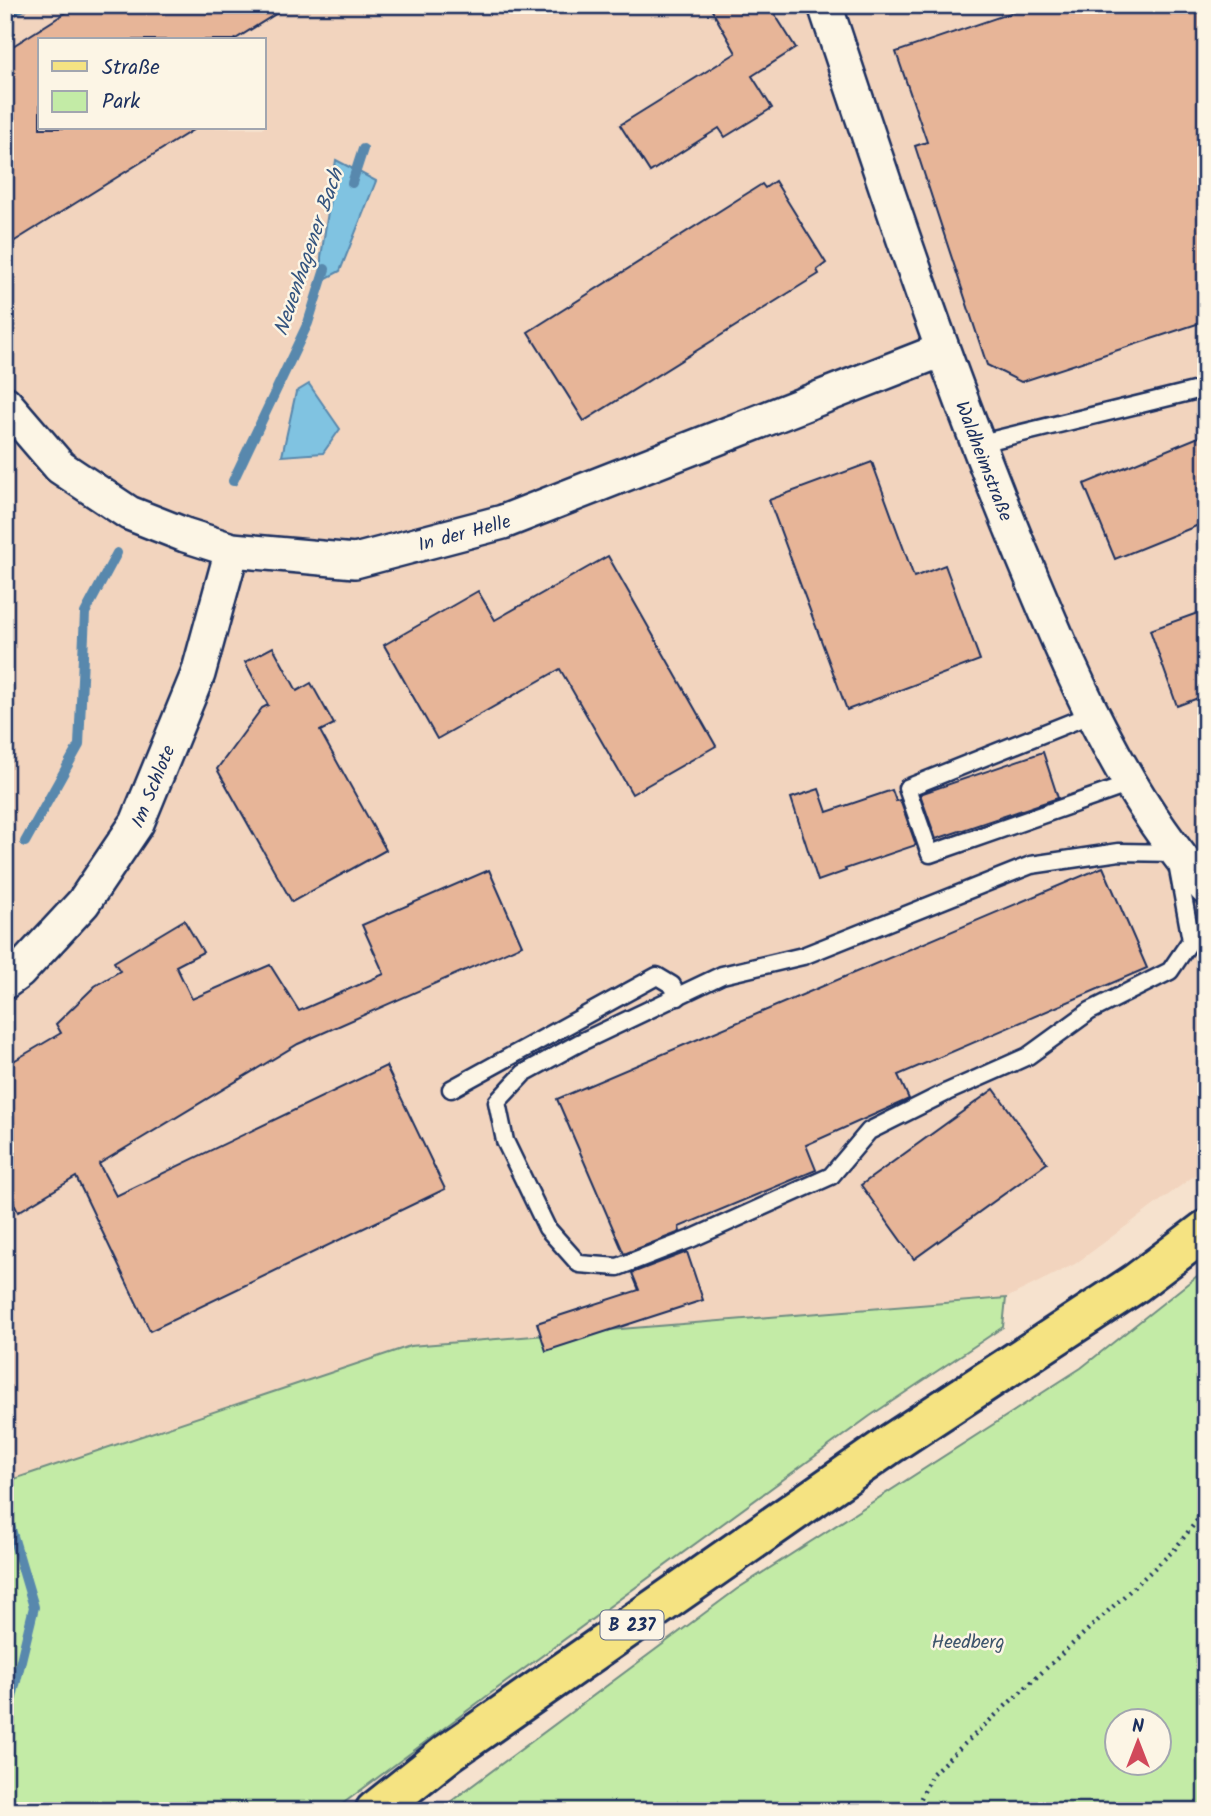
<svg xmlns="http://www.w3.org/2000/svg" width="1211" height="1816" font-family="Kalam,sans-serif">
	<style>
		.built { fill: #f2d4be; fill-rule: evenodd }
		.green { fill: #c3eba6; stroke: #6f8d82; stroke-width: 2; fill-rule: evenodd }
		.water { fill: #80c3e1; stroke: #5888ad; stroke-width: 2 }
		.lines { fill: none; stroke-linecap: round; stroke-linejoin: round }
		.stream { stroke: #5888ad; stroke-width: 10 }
		.building { fill: #e7b598; stroke: #1b2f5e; stroke-width: 2 }
		.lane-casing { stroke: #1b2f5e; stroke-width: 21 }
		.street-casing { stroke: #1b2f5e; stroke-width: 38 }
		.primary-casing { stroke: #1b2f5e; stroke-width: 44 }
		.path { stroke: #1b2f5e; stroke-width: 4.5; stroke-dasharray: 2 5; stroke-linecap: butt }
		.lane { stroke: #fcf5e5; stroke-width: 16 }
		.street { stroke: #fcf5e5; stroke-width: 33 }
		.primary { stroke: #f5e382; stroke-width: 38 }
		.labels { text-anchor: middle; stroke-width: 5; stroke-linejoin: round; paint-order: stroke }
		.shield { fill: #fcf5e5; stroke: #5e6a86; stroke-width: 2 }
		.shield-label { font-size: 18px; font-weight: bold; fill: #1b2f5e }
		.street-label { font-size: 19px; fill: #1b2f5e; stroke: #fcf5e5 }
		.park-label { font-size: 19px; fill: #3d556c; stroke: #fcf5e5 }
		.water-label { font-size: 21px; font-style: italic; fill: #34547f; stroke: #fcf5e5 }
	</style>
	<rect width="100%" height="100%" fill="#f6e2ce"/>
	<filter id="ink" filterUnits="userSpaceOnUse"><feTurbulence type="fractalNoise" baseFrequency=".0143" numOctaves="2"/><feDisplacementMap in="SourceGraphic" scale="14" xChannelSelector="R" yChannelSelector="G"/><feConvolveMatrix kernelMatrix="1 2 1 2 8 2 1 2 1" color-interpolation-filters="sRGB"/></filter>
	<g filter="url(#ink)">
		<!-- built -->
		<path class="built" d="M 5,5 L 1206,5 L 1206,1167 L 1075,1264 L 1006,1298 L 410,1346 L 5,1482 ZM 40,40 L 264,40 L 264,128 L 40,128 Z"/>
		<!-- green -->
		<g class="green">
			<path d="M 1206,1269 L 1206,1811 L 438,1811 L 737,1589 L 1081,1368 ZM 1116,1722 L 1158,1722 L 1158,1764 L 1116,1764 Z"/>
			<path d="M 1006,1298 L 1003,1327 L 870,1416 L 487,1696 L 333,1811 L 5,1811 L 5,1482 L 410,1346 Z"/>
		</g>
		<!-- water -->
		<g class="water">
			<path d="M 336,160 L 376,181 L 340,271 L 321,281 L 321,257 Z"/>
			<path d="M 309,384 L 340,429 L 323,453 L 282,456 L 296,392 Z"/>
		</g>
		<g class="lines">
			<!-- stream -->
			<g class="stream">
				<path d="M 5,16 L 25,5"/>
				<path d="M 352,183 L 363,149"/>
				<path d="M 233,481 L 308,323 L 325,269"/>
				<path d="M 25,842 L 79,745 L 85,613 L 117,553"/>
				<path d="M 5,1509 L 34,1607 L 5,1726"/>
			</g>
		</g>
		<!-- building -->
		<g class="building">
			<path d="M 78,5 L 290,5 L 234,40 L 40,40 L 40,128 L 196,128 L 5,247 L 5,51 Z"/>
			<path d="M 709,5 L 769,5 L 796,48 L 752,76 L 772,108 L 725,137 L 719,128 L 650,172 L 620,125 L 736,53 Z"/>
			<path d="M 1034,5 L 1206,5 L 1206,321 L 1021,382 L 987,365 L 915,146 L 927,142 L 896,52 Z"/>
			<path d="M 775,181 L 826,263 L 817,270 L 819,274 L 584,421 L 528,332 L 762,184 L 765,188 Z"/>
			<path d="M 1206,434 L 1206,522 L 1115,559 L 1084,484 Z"/>
			<path d="M 872,462 L 914,577 L 945,565 L 980,660 L 847,710 L 769,500 Z"/>
			<path d="M 608,556 L 716,746 L 632,794 L 560,669 L 437,739 L 384,645 L 478,591 L 495,620 Z"/>
			<path d="M 1206,610 L 1206,695 L 1177,706 L 1150,630 Z"/>
			<path d="M 273,647 L 297,691 L 311,683 L 334,724 L 320,731 L 386,850 L 292,902 L 217,769 L 262,708 L 268,705 L 245,662 Z"/>
			<path d="M 1043,752 L 1058,798 L 936,839 L 920,794 Z"/>
			<path d="M 819,789 L 827,812 L 892,790 L 896,801 L 900,800 L 916,845 L 845,869 L 846,871 L 818,881 L 791,798 Z"/>
			<path d="M 1103,867 L 1147,968 L 898,1075 L 909,1099 L 806,1145 L 816,1170 L 679,1227 L 680,1232 L 624,1254 L 557,1099 Z"/>
			<path d="M 489,870 L 522,945 L 298,1044 L 99,1164 L 116,1196 L 386,1066 L 445,1189 L 150,1331 L 76,1177 L 18,1212 L 5,1186 L 5,1066 L 61,1033 L 56,1024 L 95,986 L 120,971 L 114,962 L 184,920 L 203,952 L 176,966 L 192,999 L 270,965 L 299,1011 L 384,974 L 362,925 Z"/>
			<path d="M 994,1089 L 1047,1163 L 914,1259 L 861,1185 Z"/>
			<path d="M 687,1252 L 703,1300 L 546,1351 L 537,1323 L 639,1290 L 632,1273 Z"/>
		</g>
		<g class="lines">
			<defs>
				<g id="lane">
					<path d="M 977,444 L 1206,388"/>
					<path d="M 1092,714 L 907,788 L 930,854 L 1130,784"/>
					<path d="M 1119,852 L 1175,853 L 1191,940 L 1170,971 L 1090,1011 L 1028,1056 L 947,1092 L 869,1131 L 831,1176 L 693,1238 L 618,1267 L 579,1264 L 547,1228 L 505,1141 L 497,1102 L 524,1073 L 579,1043 L 722,975 L 803,956 L 1031,865 Z"/>
					<path d="M 451,1089 L 657,976 L 672,985 L 678,997"/>
				</g>
				<g id="street">
					<path id="s1" d="M 825,5 C 886,189 947,373 1021,552 C 1070,670 1120,791 1206,888"/>
					<path id="s2" d="M 5,403 L 60,467 L 129,513 L 185,535 L 232,550 L 355,561 L 503,522 L 942,350"/>
					<path id="s3" d="M 5,982 L 19,972 L 83,903 L 137,823 L 198,674 L 232,550"/>
				</g>
				<path id="primary" d="M 375,1811 L 448,1753 L 892,1443 L 1136,1283 L 1206,1230"/>
			</defs>
			<!-- lane casing -->
			<use href="#lane" class="lane-casing"/>
			<!-- street casing -->
			<use href="#street" class="street-casing"/>
			<!-- primary casing -->
			<use href="#primary" class="primary-casing"/>
			<!-- path -->
			<path class="path" d="M 915,1811 L 932,1774 L 1174,1550 L 1206,1509"/>
			<!-- lane -->
			<use href="#lane" class="lane"/>
			<!-- street -->
			<use href="#street" class="street"/>
			<!-- primary -->
			<use href="#primary" class="primary"/>
		</g>
	</g>
	<g class="labels">
		<!-- shield labels -->
		<rect class="shield" x="600.5" y="1610.5" width="63" height="29" rx="5"/>
		<g class="shield-label">
			<text x="632" y="1631">B 237</text>
		</g>
		<!-- street labels -->
		<g class="street-label">
			<text dy="7" stroke="none"><textPath href="#s1" startOffset="483">Waldheimstraße</textPath></text>
			<text dy="7" stroke="none"><textPath href="#s2" startOffset="513">In der Helle</textPath></text>
			<text dy="7" stroke="none"><textPath href="#s3" startOffset="248">Im Schlote</textPath></text>
		</g>
		<!-- park labels -->
		<g class="park-label">
			<text x="968" y="1648">Heedberg</text>
		</g>
		<!-- water labels -->
		<g class="water-label">
			<text transform="translate(308 252) rotate(-71)" y="7">Neuenhagener Bach</text>
		</g>
	</g>
	<!-- margin -->
	<rect width="1211" height="1816" fill="none" stroke="#fcf5e5" stroke-width="28"/>
	<rect x="14" y="14" width="1183" height="1788" fill="none" stroke="#1b2f5e" stroke-width="2.5" filter="url(#ink)"/>
	<!-- legend -->
	<rect x="38" y="38" width="228" height="91" fill="#fcf5e5" stroke="#a2a6af" stroke-width="2"/>
	<rect x="52" y="61" width="35" height="10" fill="#f5e382" stroke="#a2a6af" stroke-width="2"/>
	<text x="102" y="74" font-size="21" fill="#1b2f5e">Straße</text>
	<rect x="52" y="91" width="35" height="21" fill="#c3eba6" stroke="#a2a6af" stroke-width="2"/>
	<text x="102" y="108" font-size="21" fill="#1b2f5e">Park</text>
	<!-- north arrow -->
	<g transform="translate(1138 1742)"><circle r="33" fill="#fcf5e5" stroke="#a2a6af" stroke-width="2"/>
	<path d="M0-5L12 26L0 18L-12 26Z" fill="#d1495b"/>
	<text y="-10" font-size="19" font-weight="bold" text-anchor="middle" fill="#1b2f5e">N</text>
	</g>
</svg>
